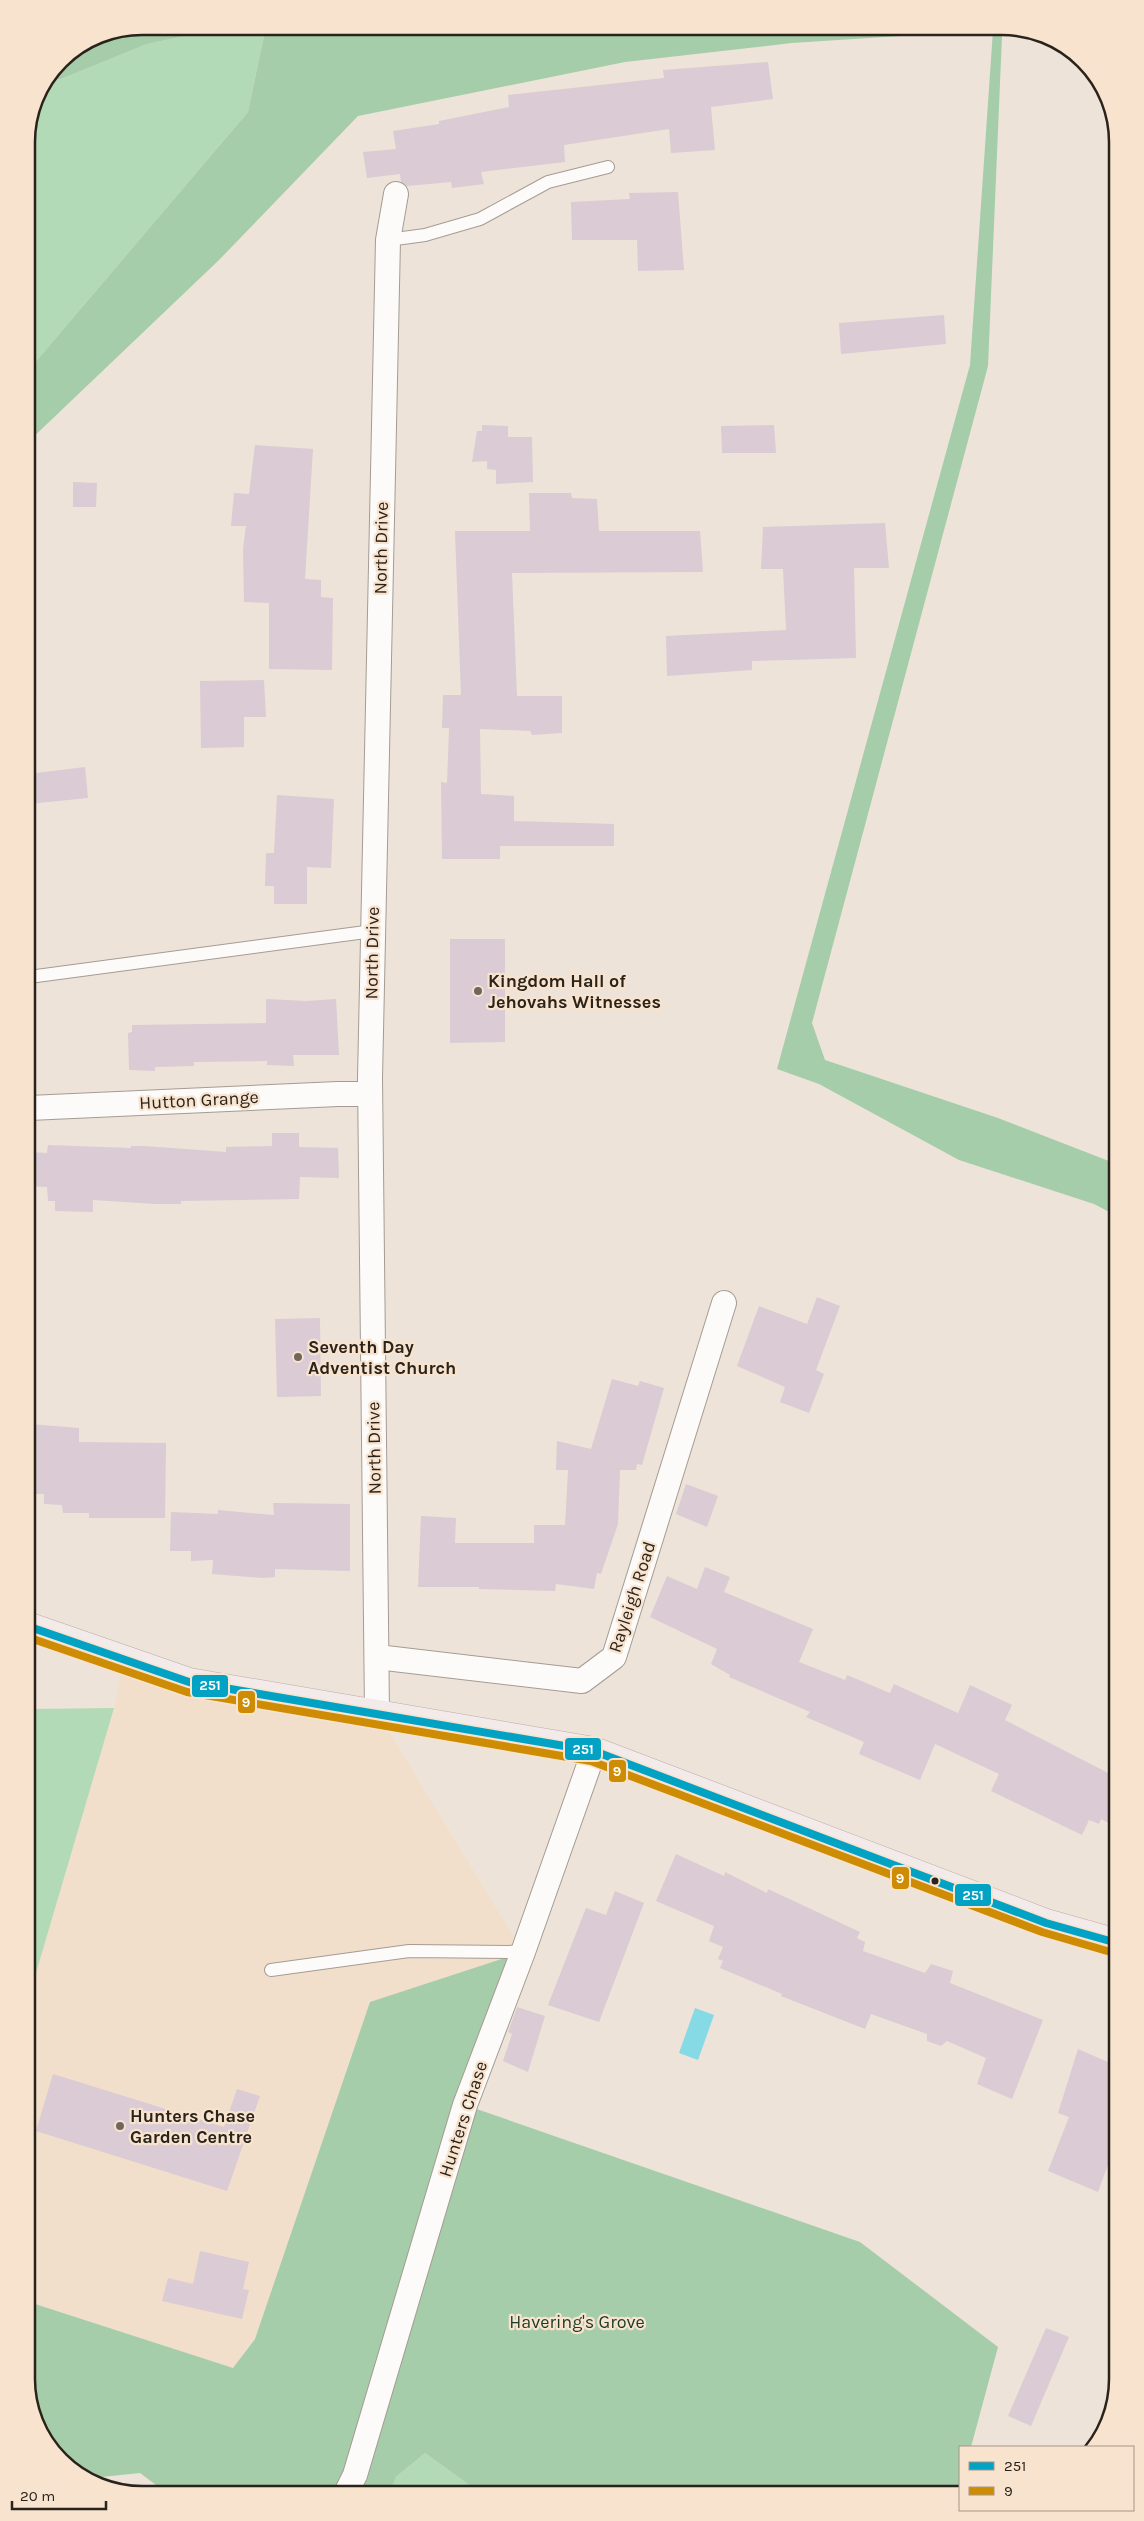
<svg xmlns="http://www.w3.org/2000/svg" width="1144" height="2521" font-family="Karla,sans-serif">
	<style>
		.built { fill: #f2dfcb }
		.green { fill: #b3dab6 }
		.forest { fill: #a5cda9 }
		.water { fill: #85dae5 }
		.building { fill: #dacbd4 }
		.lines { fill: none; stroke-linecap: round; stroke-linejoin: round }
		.service-casing { stroke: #a49c93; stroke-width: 14 }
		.minor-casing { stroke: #a49c93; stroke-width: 26 }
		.primary-casing { stroke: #bdaba8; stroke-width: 29 }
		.service { stroke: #fcfbf9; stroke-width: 12 }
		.minor { stroke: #fcfbf9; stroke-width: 24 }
		.primary { stroke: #f3eaea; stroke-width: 28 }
		.bus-1-casing { stroke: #f8e3ce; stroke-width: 11 }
		.bus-2-casing { stroke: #f8e3ce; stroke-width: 11 }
		.bus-1 { stroke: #02a2c5; stroke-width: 8 }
		.bus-2 { stroke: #ce8c05; stroke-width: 8 }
		.poi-dot { fill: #6f665d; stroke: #f8e3ce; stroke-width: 2 }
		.bus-dot { fill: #2a231b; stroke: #f8e3ce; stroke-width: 2 }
		.labels { text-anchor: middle; stroke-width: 4.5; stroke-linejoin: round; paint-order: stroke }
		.street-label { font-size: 18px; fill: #2a231b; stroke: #f8e3ce }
		.poi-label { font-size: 18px; font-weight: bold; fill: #2a231b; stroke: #f8e3ce; text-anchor: start }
		.park-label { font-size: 18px; fill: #193b24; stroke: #f8e3ce }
		.rim { fill: none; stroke: #2a231b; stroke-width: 2.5 }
		.line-badge { stroke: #f8e3ce; stroke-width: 2 }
		.badge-label { font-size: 14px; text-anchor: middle; font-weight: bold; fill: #fff }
	</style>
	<rect width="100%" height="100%" fill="#eee3d8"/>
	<!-- built -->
	<path class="built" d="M 124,1659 L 377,1712 L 523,1952 L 233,2368 L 32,2303 L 31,1990 L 114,1708 Z"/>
	<!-- green -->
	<g class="green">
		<path d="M 232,26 L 266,26 L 248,112 L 27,372 L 26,135 L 38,91 L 46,80 L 61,79 L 147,44 Z"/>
		<path d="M 114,1708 L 31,1990 L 31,1709 Z"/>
		<path d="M 425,2453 L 479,2492 L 390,2493 L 396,2477 Z"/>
	</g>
	<!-- forest -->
	<g class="forest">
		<path d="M 142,26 L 232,26 L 147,44 L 61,79 L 46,80 L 60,60 L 98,35 Z"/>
		<path d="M 266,26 L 999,27 L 1002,36 L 988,366 L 812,1023 L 825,1060 L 998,1118 L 1114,1163 L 1115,1215 L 1094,1204 L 959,1160 L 819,1084 L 777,1069 L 970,365 L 993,30 L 792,43 L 625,62 L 358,116 L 219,260 L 27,443 L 27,372 L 248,112 Z"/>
		<path d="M 523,1952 L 468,2106 L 860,2242 L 998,2347 L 971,2447 L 960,2447 L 960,2489 L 479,2492 L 425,2453 L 396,2477 L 390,2493 L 168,2494 L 140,2473 L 92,2478 L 72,2471 L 33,2416 L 32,2303 L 233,2368 L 255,2339 L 370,2002 Z"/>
	</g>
	<!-- water -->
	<path class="water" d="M 695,2008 L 714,2015 L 698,2060 L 679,2053 Z"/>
	<!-- building -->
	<g class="building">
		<path d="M 768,62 L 773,99 L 711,107 L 715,150 L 671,153 L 669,129 L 564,145 L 565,162 L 481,172 L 484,184 L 452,188 L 451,182 L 407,186 L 401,182 L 400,174 L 367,178 L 363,152 L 396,149 L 393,131 L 439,124 L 439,121 L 509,107 L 508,95 L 664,78 L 663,70 Z"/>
		<path d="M 678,192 L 684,270 L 638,271 L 637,240 L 572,240 L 571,202 L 630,199 L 629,193 Z"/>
		<path d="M 944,315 L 946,344 L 841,354 L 839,323 Z"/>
		<path d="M 482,425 L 508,426 L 508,437 L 532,437 L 533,482 L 496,484 L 496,470 L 487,469 L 487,461 L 472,462 L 477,431 L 482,431 Z"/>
		<path d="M 774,425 L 776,453 L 722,453 L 721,426 Z"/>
		<path d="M 255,445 L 313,449 L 305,579 L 321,580 L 321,597 L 333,598 L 332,670 L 269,669 L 269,603 L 244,602 L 243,549 L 246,526 L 231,526 L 234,493 L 249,494 Z"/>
		<path d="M 73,482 L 97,483 L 96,507 L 73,507 Z"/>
		<path d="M 529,493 L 571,493 L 572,498 L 597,499 L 599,531 L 700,531 L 703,572 L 512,573 L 517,696 L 562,696 L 562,733 L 532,735 L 530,731 L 480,729 L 481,794 L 514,796 L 514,821 L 614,824 L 614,846 L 500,846 L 500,859 L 442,859 L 441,782 L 447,783 L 449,728 L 442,728 L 443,695 L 461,695 L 455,531 L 530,531 Z"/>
		<path d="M 885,523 L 889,568 L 854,568 L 856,658 L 752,661 L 752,670 L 667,676 L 666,636 L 786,630 L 783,569 L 761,569 L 763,527 Z"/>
		<path d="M 264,680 L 266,717 L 244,717 L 244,747 L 201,748 L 200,681 Z"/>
		<path d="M 85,767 L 88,798 L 28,804 L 28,774 Z"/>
		<path d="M 277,795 L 334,799 L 331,868 L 307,867 L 307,904 L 274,904 L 274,886 L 265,886 L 266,853 L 274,853 Z"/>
		<path d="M 450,939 L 505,939 L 505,1042 L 450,1043 Z"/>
		<path d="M 266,999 L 306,1001 L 336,999 L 339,1055 L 293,1055 L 294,1066 L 267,1065 L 267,1061 L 194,1062 L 194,1066 L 155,1067 L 155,1071 L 129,1070 L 128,1033 L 132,1032 L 132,1025 L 266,1023 Z"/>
		<path d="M 272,1133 L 299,1133 L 299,1147 L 338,1148 L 339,1178 L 300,1177 L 299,1199 L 181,1201 L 181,1204 L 156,1204 L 93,1200 L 93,1212 L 55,1211 L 55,1201 L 48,1201 L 47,1187 L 29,1186 L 29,1152 L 47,1153 L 48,1145 L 131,1148 L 131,1146 L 144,1146 L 226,1152 L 226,1147 L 272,1146 Z"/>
		<path d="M 817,1297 L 840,1306 L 816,1370 L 824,1374 L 809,1413 L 780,1402 L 785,1387 L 737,1366 L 759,1306 L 807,1324 Z"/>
		<path d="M 320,1318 L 321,1396 L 277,1397 L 275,1319 Z"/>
		<path d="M 612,1379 L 638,1386 L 640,1381 L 664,1388 L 642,1465 L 637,1464 L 636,1470 L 620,1470 L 618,1524 L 601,1574 L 597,1573 L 594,1589 L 556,1584 L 555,1591 L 479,1589 L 479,1587 L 418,1587 L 421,1516 L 456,1518 L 455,1543 L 534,1543 L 534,1525 L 565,1525 L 568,1470 L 556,1470 L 557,1441 L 591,1449 Z"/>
		<path d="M 30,1424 L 79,1428 L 79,1442 L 166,1443 L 165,1518 L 89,1518 L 89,1513 L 63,1513 L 62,1505 L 44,1504 L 44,1494 L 30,1494 Z"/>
		<path d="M 686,1484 L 718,1496 L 707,1527 L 676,1514 Z"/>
		<path d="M 273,1503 L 350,1504 L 350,1571 L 275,1569 L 275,1577 L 263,1578 L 212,1574 L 213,1560 L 191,1561 L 191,1551 L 170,1551 L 171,1512 L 218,1514 L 218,1510 L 274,1515 Z"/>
		<path d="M 705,1567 L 730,1577 L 724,1592 L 813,1629 L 799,1662 L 845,1680 L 847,1675 L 890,1693 L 894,1684 L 958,1713 L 970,1685 L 1012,1705 L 1005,1720 L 1116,1777 L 1116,1827 L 1101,1819 L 1099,1824 L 1089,1820 L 1082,1835 L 991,1791 L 999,1774 L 935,1744 L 920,1780 L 859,1754 L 864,1742 L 806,1717 L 810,1712 L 729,1677 L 730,1675 L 711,1664 L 717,1649 L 650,1617 L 667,1576 L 697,1589 Z"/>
		<path d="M 676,1854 L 724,1876 L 725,1872 L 767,1893 L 768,1889 L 860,1932 L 857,1938 L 865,1942 L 863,1951 L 925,1973 L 931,1964 L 953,1971 L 950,1983 L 1043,2020 L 1012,2099 L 977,2084 L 986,2058 L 947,2041 L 941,2046 L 927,2041 L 927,2034 L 871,2014 L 865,2029 L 781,1996 L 782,1994 L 720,1968 L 723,1961 L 718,1959 L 723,1947 L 709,1941 L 714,1926 L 656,1901 Z"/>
		<path d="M 615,1891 L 644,1903 L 599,2022 L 548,2005 L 586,1908 L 606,1915 Z"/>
		<path d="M 517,2007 L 545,2016 L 528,2072 L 503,2061 L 512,2034 L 508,2032 Z"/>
		<path d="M 1078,2049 L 1117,2066 L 1117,2140 L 1098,2192 L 1048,2171 L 1069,2117 L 1058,2113 Z"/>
		<path d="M 53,2074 L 224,2127 L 237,2089 L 260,2096 L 227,2191 L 36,2131 Z"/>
		<path d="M 200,2251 L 249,2262 L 243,2289 L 249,2290 L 242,2319 L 162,2301 L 168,2278 L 193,2284 Z"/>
		<path d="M 1046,2328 L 1069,2337 L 1031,2426 L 1008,2416 Z"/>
	</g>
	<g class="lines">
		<defs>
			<g id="service">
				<path d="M 388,240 L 425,235 L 480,219 L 548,182 L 608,167"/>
				<path d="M 29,977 L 373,931"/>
				<path d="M 271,1970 L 409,1951 L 523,1952"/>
			</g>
			<g id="minor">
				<path d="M 29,1108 L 338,1094 L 370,1094"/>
				<path d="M 377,1657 L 582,1681 L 614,1657 L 724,1303"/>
				<path d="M 377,1712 L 370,1078 L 388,240 L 396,194"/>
				<path d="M 346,2493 L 355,2475 L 465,2105 L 523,1952 L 594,1751"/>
			</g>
			<path id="primary" d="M 30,1627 L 189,1682 L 594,1751 L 1046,1923 L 1117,1943"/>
		</defs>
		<!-- service casing -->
		<use href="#service" class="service-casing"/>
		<!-- minor casing -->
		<use href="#minor" class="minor-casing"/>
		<!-- primary casing -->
		<use href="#primary" class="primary-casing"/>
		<!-- service -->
		<use href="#service" class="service"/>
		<!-- minor -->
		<use href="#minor" class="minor"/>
		<!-- primary -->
		<use href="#primary" class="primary"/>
		<defs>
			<path id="bus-1" d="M 30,1627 L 189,1682 L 594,1751 L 1046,1923 L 1117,1943"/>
			<path id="bus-2" d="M 30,1638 L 187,1692 L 591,1761 L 1042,1932 L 1114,1953"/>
		</defs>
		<!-- bus-1 casing -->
		<use href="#bus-1" class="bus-1-casing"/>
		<!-- bus-2 casing -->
		<use href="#bus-2" class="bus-2-casing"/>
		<!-- bus-1 -->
		<use href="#bus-1" class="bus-1"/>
		<!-- bus-2 -->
		<use href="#bus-2" class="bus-2"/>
	</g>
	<!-- markers -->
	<g class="poi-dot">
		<circle cx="478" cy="991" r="5"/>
		<circle cx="298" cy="1357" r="5"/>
		<circle cx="120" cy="2126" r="5"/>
	</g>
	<circle class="bus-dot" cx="935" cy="1881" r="4.5"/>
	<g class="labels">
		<!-- street labels -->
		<g class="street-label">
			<text transform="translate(381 548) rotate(-89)" y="6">North Drive</text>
			<text transform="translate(372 953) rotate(-89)" y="6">North Drive</text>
			<text transform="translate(199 1100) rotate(-3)" y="6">Hutton Grange</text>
			<text transform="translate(374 1448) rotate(-91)" y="6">North Drive</text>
			<text transform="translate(632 1597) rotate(-72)" y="6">Rayleigh Road</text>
			<text transform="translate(463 2119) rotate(-72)" y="6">Hunters Chase</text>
		</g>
		<!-- poi labels -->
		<g class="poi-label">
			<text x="488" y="987">Kingdom Hall of<tspan x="488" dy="21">Jehovahs Witnesses</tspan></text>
			<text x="308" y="1353">Seventh Day<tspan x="308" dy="21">Adventist Church</tspan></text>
			<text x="130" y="2122">Hunters Chase<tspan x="130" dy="21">Garden Centre</tspan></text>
		</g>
		<!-- park labels -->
		<g class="park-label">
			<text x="577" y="2328">Havering's Grove</text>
		</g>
	</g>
	<!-- crop -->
	<path d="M0 0H1144V2521H0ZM142 35H1002A107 107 0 0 1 1109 142V2379A107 107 0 0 1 1002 2486H142A107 107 0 0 1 35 2379V142A107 107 0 0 1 142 35Z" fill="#f8e3ce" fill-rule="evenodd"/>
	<path class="rim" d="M142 35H1002A107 107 0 0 1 1109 142V2379A107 107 0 0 1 1002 2486H142A107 107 0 0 1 35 2379V142A107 107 0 0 1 142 35Z"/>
	<g class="line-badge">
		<rect x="191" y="1674" width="38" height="24" rx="5" fill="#02a2c5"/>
		<rect x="237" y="1690" width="19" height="24" rx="5" fill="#ce8c05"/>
		<rect x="564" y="1737" width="38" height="24" rx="5" fill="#02a2c5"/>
		<rect x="608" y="1759" width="19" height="24" rx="5" fill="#ce8c05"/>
		<rect x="891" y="1866" width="19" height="24" rx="5" fill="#ce8c05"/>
		<rect x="954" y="1883" width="38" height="24" rx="5" fill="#02a2c5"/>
	</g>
	<g class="badge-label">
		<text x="210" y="1690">251</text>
		<text x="246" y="1707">9</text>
		<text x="583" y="1754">251</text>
		<text x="617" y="1776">9</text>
		<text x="900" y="1883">9</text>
		<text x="973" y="1900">251</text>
	</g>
	<!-- legend -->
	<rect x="959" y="2446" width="175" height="65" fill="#f8e3ce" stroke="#a69686"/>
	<rect x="969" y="2462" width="25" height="8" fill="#02a2c5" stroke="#a69686"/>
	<text x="1004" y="2471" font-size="15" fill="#2a231b">251</text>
	<rect x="969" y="2487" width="25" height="8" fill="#ce8c05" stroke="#a69686"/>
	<text x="1004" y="2496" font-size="15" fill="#2a231b">9</text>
	<!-- scale -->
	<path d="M12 2501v8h94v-8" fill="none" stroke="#2a231b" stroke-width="2.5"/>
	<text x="20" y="2501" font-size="15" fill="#2a231b" stroke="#f8e3ce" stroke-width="4" paint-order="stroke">20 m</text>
</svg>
